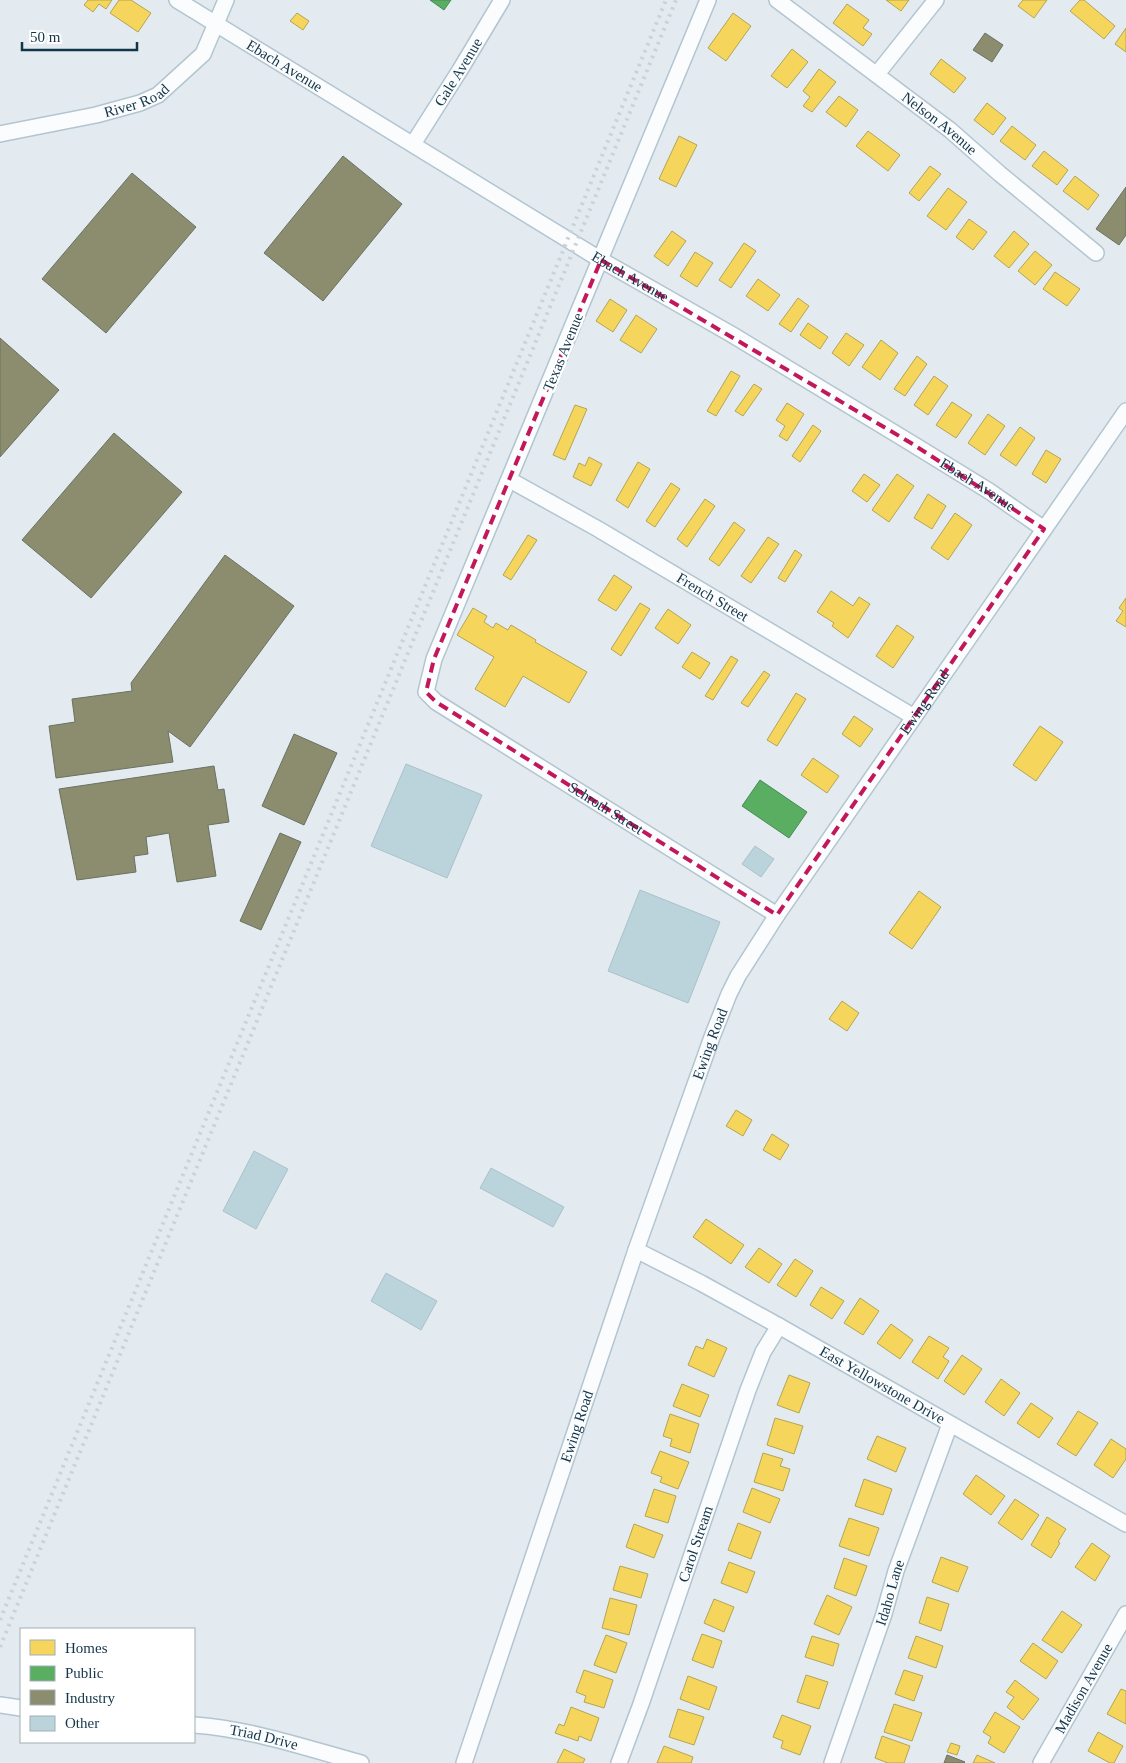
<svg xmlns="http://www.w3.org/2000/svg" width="1126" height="1763" font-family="Georgia,serif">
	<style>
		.homes { fill: #f6d55c; stroke: #b2a556 }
		.public { fill: #5aae61; stroke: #458a5a }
		.industry { fill: #8c8c6e; stroke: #687263 }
		.building { fill: #bbd3db; stroke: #a9c2c9 }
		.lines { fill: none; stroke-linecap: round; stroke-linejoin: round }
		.minor-casing { stroke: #b2c5d1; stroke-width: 18 }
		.minor { stroke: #fbfcfd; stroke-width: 15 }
		.rail { stroke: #cdd2d4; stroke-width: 4; stroke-dasharray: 2.5 5; stroke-linecap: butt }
		.marked { fill: none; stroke: #c2185b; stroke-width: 4; stroke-dasharray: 10 6; stroke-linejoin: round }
		.labels { text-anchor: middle; stroke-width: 5; stroke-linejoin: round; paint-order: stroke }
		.street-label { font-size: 15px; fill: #133549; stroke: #fff }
	</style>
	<rect width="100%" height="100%" fill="#e3ebf0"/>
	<!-- homes -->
	<g class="homes">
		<path d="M 88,0 L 112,0 L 106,9 L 99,4 L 93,12 L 84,5 Z"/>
		<path d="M 119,0 L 131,0 L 151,13 L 138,32 L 110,13 Z"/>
		<path d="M 886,0 L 909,0 L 901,11 Z"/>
		<path d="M 1023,0 L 1047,0 L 1034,18 L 1018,6 Z"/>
		<path d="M 1080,0 L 1084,0 L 1115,26 L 1104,39 L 1070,11 Z"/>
		<path d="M 847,4 L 869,20 L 863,28 L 872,34 L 863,46 L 833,23 Z"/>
		<path d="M 297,13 L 309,21 L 303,30 L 290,21 Z"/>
		<path d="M 733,13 L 751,26 L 726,61 L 708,48 Z"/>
		<path d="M 1126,28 L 1126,52 L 1115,44 Z"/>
		<path d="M 792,49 L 808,62 L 787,88 L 771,76 Z"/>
		<path d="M 941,59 L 966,78 L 954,93 L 930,74 Z"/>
		<path d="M 819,69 L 836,82 L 812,112 L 803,106 L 810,97 L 803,91 Z"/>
		<path d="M 839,96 L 858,110 L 846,127 L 826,112 Z"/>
		<path d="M 987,103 L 1006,118 L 993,135 L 974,120 Z"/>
		<path d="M 1012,126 L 1036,145 L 1025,160 L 1000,141 Z"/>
		<path d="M 868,131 L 900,155 L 888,171 L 856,146 Z"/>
		<path d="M 679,136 L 697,145 L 676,187 L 659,179 Z"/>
		<path d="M 1044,151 L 1068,170 L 1057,185 L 1032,166 Z"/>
		<path d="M 930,166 L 941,174 L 919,201 L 909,193 Z"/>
		<path d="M 1075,176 L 1099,195 L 1088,210 L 1063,191 Z"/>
		<path d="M 948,188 L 967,202 L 946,230 L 927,216 Z"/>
		<path d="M 969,219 L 987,232 L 973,250 L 956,237 Z"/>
		<path d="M 672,231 L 686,241 L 668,266 L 654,256 Z"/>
		<path d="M 1014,231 L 1029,244 L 1009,268 L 994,256 Z"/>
		<path d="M 744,243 L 756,251 L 731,288 L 719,280 Z"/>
		<path d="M 1035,251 L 1052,265 L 1035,285 L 1018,271 Z"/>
		<path d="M 695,252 L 713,263 L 697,287 L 680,276 Z"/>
		<path d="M 1055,272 L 1080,289 L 1067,306 L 1043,289 Z"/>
		<path d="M 758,279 L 780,295 L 768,311 L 746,296 Z"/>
		<path d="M 798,298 L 809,306 L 791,332 L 779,324 Z"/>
		<path d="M 610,299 L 627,310 L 613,332 L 596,321 Z"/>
		<path d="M 636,315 L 657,329 L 641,353 L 620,340 Z"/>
		<path d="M 808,323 L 828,337 L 820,349 L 800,335 Z"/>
		<path d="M 846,333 L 864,345 L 849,366 L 832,353 Z"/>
		<path d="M 881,340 L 898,353 L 880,380 L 862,367 Z"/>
		<path d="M 917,356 L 927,364 L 905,396 L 894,389 Z"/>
		<path d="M 731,371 L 740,376 L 716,416 L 707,411 Z"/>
		<path d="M 934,376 L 948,386 L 928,415 L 914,405 Z"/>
		<path d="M 754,384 L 762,389 L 743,416 L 735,411 Z"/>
		<path d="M 952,402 L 972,415 L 956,438 L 936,425 Z"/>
		<path d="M 787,403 L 804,414 L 787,441 L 779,436 L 785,426 L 776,420 Z"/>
		<path d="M 575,405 L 587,409 L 565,460 L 553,455 Z"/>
		<path d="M 988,414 L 1005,426 L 985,455 L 968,443 Z"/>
		<path d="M 813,425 L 821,431 L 800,462 L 792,456 Z"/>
		<path d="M 1020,427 L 1035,438 L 1016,466 L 1000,455 Z"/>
		<path d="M 1046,450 L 1061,459 L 1046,483 L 1032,474 Z"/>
		<path d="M 589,457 L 602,464 L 591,486 L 573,477 L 579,463 L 585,466 Z"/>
		<path d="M 638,462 L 650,469 L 628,508 L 616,500 Z"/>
		<path d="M 864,474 L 880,485 L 867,502 L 852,491 Z"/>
		<path d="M 897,474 L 914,486 L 889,522 L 872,510 Z"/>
		<path d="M 671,483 L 680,489 L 655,527 L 646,521 Z"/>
		<path d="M 928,494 L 946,506 L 932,529 L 914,518 Z"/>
		<path d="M 705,499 L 715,506 L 687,547 L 677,539 Z"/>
		<path d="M 955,513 L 972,525 L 948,560 L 931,548 Z"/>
		<path d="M 734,522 L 745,530 L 719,566 L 709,559 Z"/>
		<path d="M 528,535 L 537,540 L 511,580 L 503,575 Z"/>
		<path d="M 768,537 L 779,544 L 751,583 L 741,576 Z"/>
		<path d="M 795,550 L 802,555 L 785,582 L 778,578 Z"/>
		<path d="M 614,575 L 632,587 L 616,611 L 598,600 Z"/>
		<path d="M 831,591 L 853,606 L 859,597 L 870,604 L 848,638 L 832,626 L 834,623 L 817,612 Z"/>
		<path d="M 1126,598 L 1126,627 L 1116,621 L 1123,611 L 1119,608 Z"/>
		<path d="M 640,603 L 650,609 L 621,656 L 611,649 Z"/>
		<path d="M 473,608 L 487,616 L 484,622 L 493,628 L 496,623 L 508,630 L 511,625 L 536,640 L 535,642 L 587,672 L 569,703 L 523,676 L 505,707 L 475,689 L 494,657 L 457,635 Z"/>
		<path d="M 668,609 L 691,625 L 678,644 L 655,628 Z"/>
		<path d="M 897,625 L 914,637 L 893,668 L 876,656 Z"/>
		<path d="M 692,652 L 710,663 L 700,679 L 682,667 Z"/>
		<path d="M 731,656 L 738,660 L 713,700 L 705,696 Z"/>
		<path d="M 764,671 L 770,675 L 748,707 L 741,703 Z"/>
		<path d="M 796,693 L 806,699 L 777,746 L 767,740 Z"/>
		<path d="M 854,716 L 873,729 L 860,747 L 842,734 Z"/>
		<path d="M 1040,726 L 1063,742 L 1036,781 L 1013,765 Z"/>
		<path d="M 813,758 L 839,776 L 827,793 L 801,775 Z"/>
		<path d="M 919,891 L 941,907 L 912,949 L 889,933 Z"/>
		<path d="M 842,1001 L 859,1013 L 847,1031 L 829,1019 Z"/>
		<path d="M 736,1110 L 752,1120 L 743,1136 L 726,1126 Z"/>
		<path d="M 772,1134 L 789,1145 L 780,1160 L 763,1150 Z"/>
		<path d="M 706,1219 L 744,1245 L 731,1264 L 693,1237 Z"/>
		<path d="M 759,1248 L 782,1264 L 769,1283 L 745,1267 Z"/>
		<path d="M 795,1259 L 813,1271 L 796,1297 L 777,1285 Z"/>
		<path d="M 821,1287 L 844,1301 L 832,1319 L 810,1305 Z"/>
		<path d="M 860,1298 L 879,1311 L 863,1335 L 844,1323 Z"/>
		<path d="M 891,1324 L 913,1340 L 900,1359 L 877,1343 Z"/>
		<path d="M 929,1336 L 949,1348 L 943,1357 L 949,1361 L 938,1379 L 912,1362 Z"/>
		<path d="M 707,1339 L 727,1348 L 714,1377 L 688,1365 L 696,1346 L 703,1349 Z"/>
		<path d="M 962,1355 L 982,1369 L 964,1395 L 944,1381 Z"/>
		<path d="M 789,1375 L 810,1383 L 799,1413 L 777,1405 Z"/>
		<path d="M 1001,1379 L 1020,1393 L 1004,1416 L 985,1402 Z"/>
		<path d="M 682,1384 L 709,1395 L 700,1417 L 673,1406 Z"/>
		<path d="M 1031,1403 L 1053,1418 L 1039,1438 L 1017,1423 Z"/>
		<path d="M 1078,1411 L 1098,1423 L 1076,1456 L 1057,1444 Z"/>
		<path d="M 670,1414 L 699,1424 L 690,1453 L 670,1446 L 672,1439 L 663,1436 Z"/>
		<path d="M 775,1418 L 803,1426 L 794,1454 L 767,1445 Z"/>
		<path d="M 877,1436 L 906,1448 L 896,1472 L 867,1459 Z"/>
		<path d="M 1111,1439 L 1126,1449 L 1126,1459 L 1113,1478 L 1094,1465 Z"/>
		<path d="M 660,1451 L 689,1462 L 678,1489 L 660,1482 L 662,1477 L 651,1473 Z"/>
		<path d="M 763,1453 L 783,1459 L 780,1466 L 790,1469 L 783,1491 L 754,1482 Z"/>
		<path d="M 976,1475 L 1005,1496 L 991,1515 L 963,1494 Z"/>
		<path d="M 864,1479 L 892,1489 L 883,1515 L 855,1506 Z"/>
		<path d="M 752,1488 L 780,1499 L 770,1523 L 743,1512 Z"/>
		<path d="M 654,1489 L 676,1496 L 668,1523 L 645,1516 Z"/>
		<path d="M 1015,1499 L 1039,1515 L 1022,1540 L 998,1523 Z"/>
		<path d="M 1047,1517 L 1066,1529 L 1058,1542 L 1060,1543 L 1051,1558 L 1031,1545 Z"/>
		<path d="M 849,1518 L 879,1528 L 869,1556 L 839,1546 Z"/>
		<path d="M 738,1523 L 761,1532 L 751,1559 L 728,1550 Z"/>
		<path d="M 634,1524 L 663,1535 L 654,1558 L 626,1547 Z"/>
		<path d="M 1092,1543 L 1110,1556 L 1095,1581 L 1075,1567 Z"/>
		<path d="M 941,1557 L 968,1567 L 958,1592 L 932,1582 Z"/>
		<path d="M 844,1558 L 867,1566 L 856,1596 L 834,1588 Z"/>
		<path d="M 729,1562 L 755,1572 L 747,1593 L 721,1583 Z"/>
		<path d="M 620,1566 L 648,1574 L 641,1598 L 613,1590 Z"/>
		<path d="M 827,1595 L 852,1607 L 839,1635 L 814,1624 Z"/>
		<path d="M 927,1597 L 949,1604 L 941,1631 L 919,1623 Z"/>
		<path d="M 610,1598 L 637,1605 L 629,1635 L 602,1628 Z"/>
		<path d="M 714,1599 L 734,1607 L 724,1632 L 704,1623 Z"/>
		<path d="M 1062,1611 L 1082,1625 L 1062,1653 L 1042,1640 Z"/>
		<path d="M 702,1634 L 722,1641 L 713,1668 L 692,1660 Z"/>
		<path d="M 606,1635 L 627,1643 L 616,1673 L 594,1665 Z"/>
		<path d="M 812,1636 L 839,1644 L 833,1666 L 805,1657 Z"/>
		<path d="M 916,1636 L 943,1646 L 936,1668 L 908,1658 Z"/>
		<path d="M 1033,1643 L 1058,1661 L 1046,1679 L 1020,1661 Z"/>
		<path d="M 584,1670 L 613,1680 L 604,1708 L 584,1702 L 586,1696 L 576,1692 Z"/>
		<path d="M 904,1670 L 923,1676 L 914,1701 L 895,1694 Z"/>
		<path d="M 806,1675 L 828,1682 L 819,1709 L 797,1702 Z"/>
		<path d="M 688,1676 L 717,1687 L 709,1710 L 680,1699 Z"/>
		<path d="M 1015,1680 L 1039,1699 L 1023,1720 L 1007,1707 L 1014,1697 L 1006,1692 Z"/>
		<path d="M 1121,1689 L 1126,1691 L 1126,1724 L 1107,1714 Z"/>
		<path d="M 894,1704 L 922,1713 L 912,1741 L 884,1732 Z"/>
		<path d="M 571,1707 L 599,1718 L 591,1741 L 579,1736 L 578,1741 L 555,1733 L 559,1724 L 564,1726 Z"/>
		<path d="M 678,1709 L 704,1717 L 694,1745 L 669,1737 Z"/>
		<path d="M 995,1712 L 1020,1727 L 1004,1753 L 988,1743 L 991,1737 L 983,1732 Z"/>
		<path d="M 782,1715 L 811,1726 L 800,1755 L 781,1748 L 783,1741 L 773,1737 Z"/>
		<path d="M 1098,1732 L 1123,1746 L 1114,1763 L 1110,1763 L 1088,1751 Z"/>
		<path d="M 882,1736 L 910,1746 L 904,1763 L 888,1763 L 875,1758 Z"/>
		<path d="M 951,1743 L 960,1746 L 957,1755 L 947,1752 Z"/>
		<path d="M 664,1746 L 693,1757 L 691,1763 L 657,1763 Z"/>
		<path d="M 564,1749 L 585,1759 L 583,1763 L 557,1763 Z"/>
		<path d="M 977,1755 L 995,1763 L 973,1763 Z"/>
	</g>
	<!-- public -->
	<g class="public">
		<path d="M 430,0 L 451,0 L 444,10 Z"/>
		<path d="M 760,780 L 807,812 L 789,838 L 742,806 Z"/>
	</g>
	<!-- industry -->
	<g class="industry">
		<path d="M 985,33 L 1003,45 L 992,62 L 973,50 Z"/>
		<path d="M 343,156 L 402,204 L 323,301 L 264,253 Z"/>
		<path d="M 132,173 L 196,227 L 106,333 L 42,279 Z"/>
		<path d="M 1126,187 L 1126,235 L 1119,245 L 1096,229 Z"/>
		<path d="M 0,338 L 59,390 L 0,457 Z"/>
		<path d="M 114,433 L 182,492 L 91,598 L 22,540 Z"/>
		<path d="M 225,555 L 294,606 L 190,747 L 168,731 L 173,762 L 56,778 L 49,726 L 75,722 L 72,699 L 132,691 L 131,683 Z"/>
		<path d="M 294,734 L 337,753 L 304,825 L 262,806 Z"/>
		<path d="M 214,766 L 218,790 L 224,789 L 229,822 L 208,825 L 216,876 L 177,882 L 169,833 L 146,837 L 148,854 L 134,856 L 136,872 L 77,880 L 59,789 Z"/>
		<path d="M 280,833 L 301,842 L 261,930 L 240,921 Z"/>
		<path d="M 947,1755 L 965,1762 L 964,1763 L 944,1763 Z"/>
	</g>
	<!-- building -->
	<g class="building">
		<path d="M 406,764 L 482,795 L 447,878 L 371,846 Z"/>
		<path d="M 755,846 L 774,859 L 761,877 L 742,864 Z"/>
		<path d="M 640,890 L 720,922 L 688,1003 L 608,971 Z"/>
		<path d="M 254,1151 L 288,1169 L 256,1229 L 223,1211 Z"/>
		<path d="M 491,1168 L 564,1207 L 553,1227 L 480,1188 Z"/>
		<path d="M 386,1273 L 437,1301 L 421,1330 L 371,1301 Z"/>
	</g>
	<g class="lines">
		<defs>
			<g id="minor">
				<path id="s1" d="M 177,0 L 601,260 L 731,334 L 911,443 L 989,491 L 1044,529"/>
				<path id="s2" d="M 708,0 L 434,659 L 426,692 L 436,702 L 777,915"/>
				<path id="s3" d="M 777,0 L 950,130 L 1000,174 L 1096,253"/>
				<path d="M 877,74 L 936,0"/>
				<path id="s4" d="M 0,134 L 96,115 L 140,103 L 158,95 L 203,54 L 226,0"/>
				<path id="s5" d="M 413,144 L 460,70 L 502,0"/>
				<path id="s6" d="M 510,480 L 598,529 L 914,717"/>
				<path id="s7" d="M 636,1250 L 701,1283 L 779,1326 L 1126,1524"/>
				<path d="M 0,1705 L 21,1708"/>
				<path id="s8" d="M 194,1725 C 251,1729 306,1748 361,1763"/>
				<path id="s9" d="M 464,1763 L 636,1250 L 712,1037 L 729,994 L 738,976 L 777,915 L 1126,411"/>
				<path id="s10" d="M 619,1763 L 641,1704 L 748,1390 L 763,1352 L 779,1326"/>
				<path id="s11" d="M 832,1763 L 884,1614 L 896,1571 L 950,1424"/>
				<path id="s12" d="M 1041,1763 L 1126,1614"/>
			</g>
		</defs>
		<!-- minor casing -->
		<use href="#minor" class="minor-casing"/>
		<!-- minor -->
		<use href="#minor" class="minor"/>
		<!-- rail -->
		<g class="rail">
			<path d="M 0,1620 L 666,0"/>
			<path d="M 0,1647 L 676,0"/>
		</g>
	</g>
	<!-- marked area -->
	<path class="marked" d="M 601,260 L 911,443 L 1044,529 L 777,915 L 436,702 L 426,692 L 434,659 Z"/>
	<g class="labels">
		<!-- street labels -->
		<g class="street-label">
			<text dy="5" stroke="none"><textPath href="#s1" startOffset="126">Ebach Avenue</textPath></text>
			<text dy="5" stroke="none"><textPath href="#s5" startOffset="85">Gale Avenue</textPath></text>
			<text dy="5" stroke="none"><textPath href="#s4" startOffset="141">River Road</textPath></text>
			<text dy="5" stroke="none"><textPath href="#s3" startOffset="204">Nelson Avenue</textPath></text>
			<text dy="5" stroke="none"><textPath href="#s1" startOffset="531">Ebach Avenue</textPath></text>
			<text transform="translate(563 352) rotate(-68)" y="5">Texas Avenue</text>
			<text dy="5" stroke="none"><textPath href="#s1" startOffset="936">Ebach Avenue</textPath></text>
			<text dy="5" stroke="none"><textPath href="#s6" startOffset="234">French Street</textPath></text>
			<text dy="5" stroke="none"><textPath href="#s9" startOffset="1165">Ewing Road</textPath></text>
			<text dy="5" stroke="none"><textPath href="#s2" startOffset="962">Schroth Street</textPath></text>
			<text dy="5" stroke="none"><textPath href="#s9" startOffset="760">Ewing Road</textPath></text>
			<text dy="5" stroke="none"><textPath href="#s7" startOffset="281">East Yellowstone Drive</textPath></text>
			<text dy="5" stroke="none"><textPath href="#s9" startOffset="355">Ewing Road</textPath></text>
			<text dy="5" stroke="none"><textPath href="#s10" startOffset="232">Carol Stream</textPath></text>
			<text dy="5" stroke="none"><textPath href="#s11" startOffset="180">Idaho Lane</textPath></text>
			<text dy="5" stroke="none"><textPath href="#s12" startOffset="86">Madison Avenue</textPath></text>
			<text dy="5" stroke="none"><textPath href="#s8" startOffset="71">Triad Drive</textPath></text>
		</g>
	</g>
	<!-- legend -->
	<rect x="20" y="1628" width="175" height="115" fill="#ffffff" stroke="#a1aeb6"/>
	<rect x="30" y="1640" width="25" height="15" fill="#f6d55c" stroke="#a1aeb6"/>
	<text x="65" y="1653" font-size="15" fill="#133549">Homes</text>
	<rect x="30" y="1666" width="25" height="15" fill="#5aae61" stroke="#a1aeb6"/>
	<text x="65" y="1678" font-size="15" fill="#133549">Public</text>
	<rect x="30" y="1690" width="25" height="15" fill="#8c8c6e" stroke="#a1aeb6"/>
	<text x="65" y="1703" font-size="15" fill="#133549">Industry</text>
	<rect x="30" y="1716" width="25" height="15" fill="#bbd3db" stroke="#a1aeb6"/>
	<text x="65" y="1728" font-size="15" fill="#133549">Other</text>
	<!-- scale -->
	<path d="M22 42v8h115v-8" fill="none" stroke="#133549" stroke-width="2.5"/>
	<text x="30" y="42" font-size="15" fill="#133549" stroke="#ffffff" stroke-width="4" paint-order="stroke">50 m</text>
</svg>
